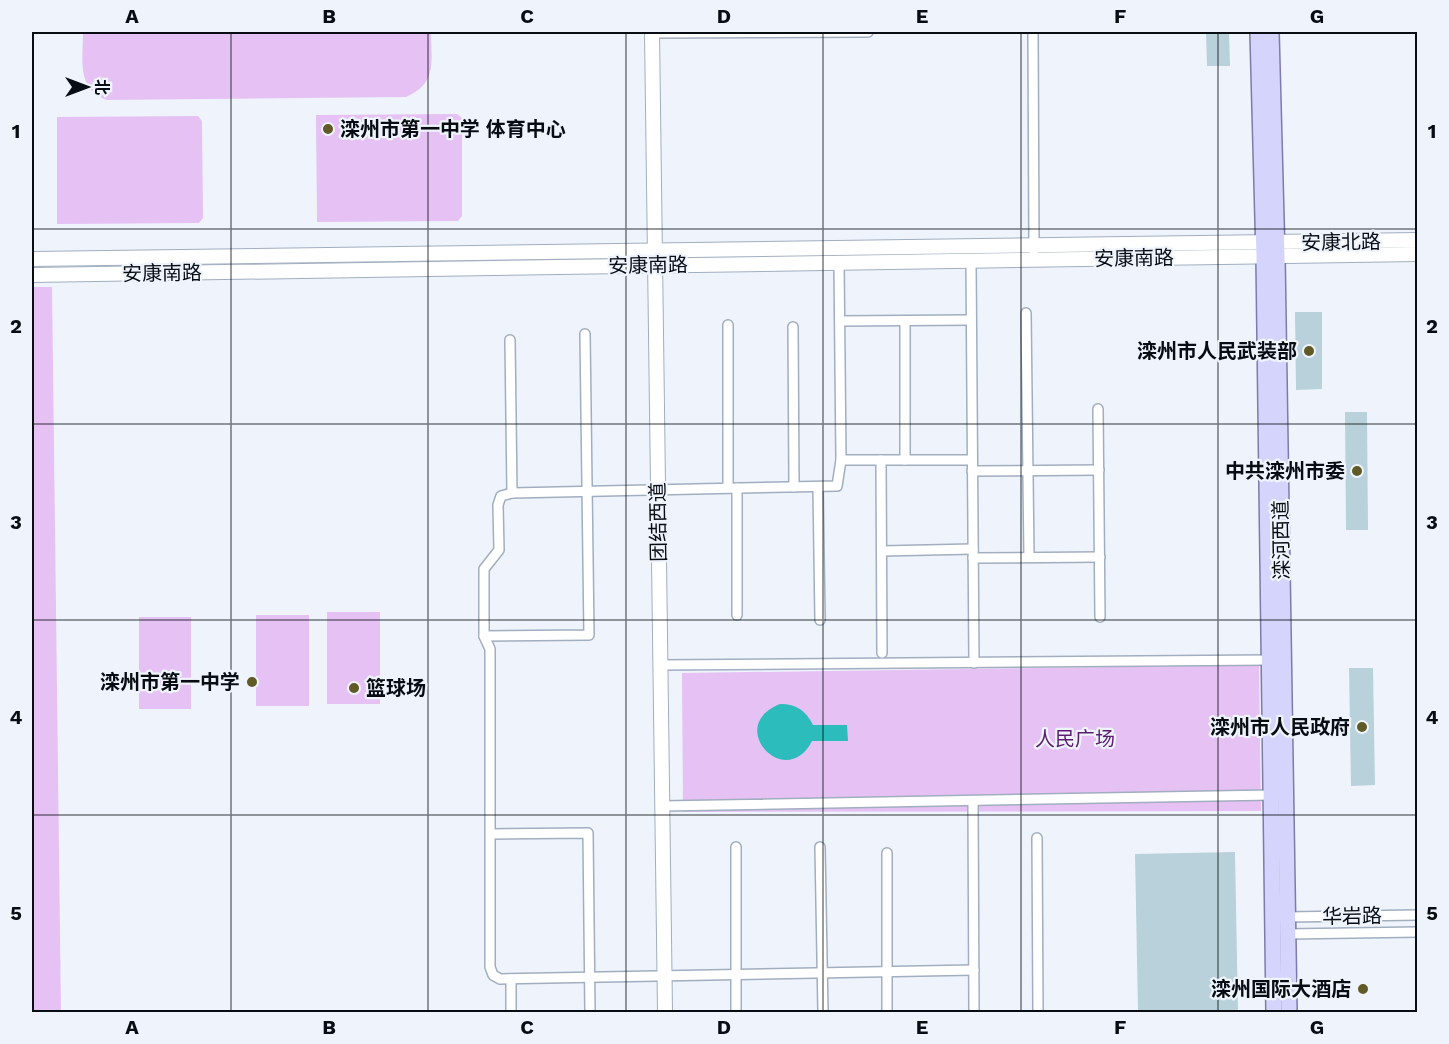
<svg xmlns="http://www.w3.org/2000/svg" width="1449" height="1044" font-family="'Work Sans','Noto Sans SC',sans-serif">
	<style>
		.green { fill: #e5c1f4 }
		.water { fill: #2bbcbb }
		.building { fill: #b9d1da }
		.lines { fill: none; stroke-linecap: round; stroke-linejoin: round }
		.street-casing { stroke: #a1aebf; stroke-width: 12 }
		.secondary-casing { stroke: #a1aebf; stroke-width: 16 }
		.primary-casing { stroke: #7b7ca9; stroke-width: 18 }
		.street { stroke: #fff; stroke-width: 9 }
		.secondary { stroke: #fff; stroke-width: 14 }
		.primary { stroke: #d5d4fc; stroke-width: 15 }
		.grid { fill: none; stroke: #080d13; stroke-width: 1.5; stroke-opacity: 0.55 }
		.poi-dot { fill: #605a26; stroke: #eff4fc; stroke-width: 2 }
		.labels { text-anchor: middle; stroke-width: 4.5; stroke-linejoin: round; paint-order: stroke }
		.poi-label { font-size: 20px; font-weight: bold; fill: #080d13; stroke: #eff4fc; text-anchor: end }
		.street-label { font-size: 20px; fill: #080d13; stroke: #eff4fc }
		.park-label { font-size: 20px; fill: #5c1c71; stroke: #eff4fc }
		.neatline { fill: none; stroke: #080d13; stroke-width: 2 }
		.grid-label { font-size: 20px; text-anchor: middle; font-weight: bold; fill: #080d13 }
	</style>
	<rect width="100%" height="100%" fill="#eff4fc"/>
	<!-- green -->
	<g class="green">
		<path d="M 32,32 L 34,231 L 32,231 Z"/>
		<path d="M 83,32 L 431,32 C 431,61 438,83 406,97 L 107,100 C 76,89 83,59 83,32 Z"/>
		<path d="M 457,114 L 462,118 L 462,216 L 458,221 L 317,222 L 316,115 Z"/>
		<path d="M 198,116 L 202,121 L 203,218 L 199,223 L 57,224 L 57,117 Z"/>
		<path d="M 32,287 L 52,287 L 61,1012 L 32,1012 Z"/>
		<rect x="327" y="612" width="53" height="92"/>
		<rect x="256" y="615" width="53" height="91"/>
		<rect x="139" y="617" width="52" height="92"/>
		<path d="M 1259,665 L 1261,811 L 683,812 L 682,673 Z"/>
	</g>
	<!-- water -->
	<path class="water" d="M 780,704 C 797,704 806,711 813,725 L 847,725 L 848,741 L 812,741 C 786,792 724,726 780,704 Z"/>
	<!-- building -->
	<g class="building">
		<path d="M 1206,32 L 1229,32 L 1230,66 L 1207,66 Z"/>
		<path d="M 1295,312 L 1322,312 L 1322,389 L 1296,390 Z"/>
		<path d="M 1345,412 L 1367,412 L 1368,530 L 1346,530 Z"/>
		<path d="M 1349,668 L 1373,668 L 1375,785 L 1351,786 Z"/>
		<path d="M 1235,852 L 1238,1012 L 1138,1012 L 1135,854 Z"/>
	</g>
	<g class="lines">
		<defs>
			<g id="street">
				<path d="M 1033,32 L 1034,251"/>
				<path d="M 652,33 L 868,32"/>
				<path d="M 971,261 L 974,663"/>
				<path d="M 839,263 L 841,460 L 837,486 L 512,493 L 501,496 L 498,505 L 499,550 L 484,569 L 484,636 L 490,649 L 490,967 L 493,975 L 500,979 L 974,970"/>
				<path d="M 1026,313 L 1029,557"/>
				<path d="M 840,321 L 971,320"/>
				<path d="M 905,321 L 905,460"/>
				<path d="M 793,327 L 794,487"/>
				<path d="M 510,340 L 512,493"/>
				<path d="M 1098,409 L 1100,617"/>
				<path d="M 841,460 L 972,460"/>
				<path d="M 881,460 L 882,653"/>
				<path d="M 972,471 L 1099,470"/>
				<path d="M 728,487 L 728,325"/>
				<path d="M 818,487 L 820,620"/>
				<path d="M 737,488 L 737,615"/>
				<path d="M 882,551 L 973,549"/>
				<path d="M 973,558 L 1100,557"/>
				<path d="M 484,636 L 589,635 L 585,334"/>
				<path d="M 660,665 L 1269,660"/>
				<path d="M 973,801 L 974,1012"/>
				<path d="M 662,806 L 1271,795"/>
				<path d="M 491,834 L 588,833 L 590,1012"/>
				<path d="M 1037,838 L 1038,1012"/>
				<path d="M 736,847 L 736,1012"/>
				<path d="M 820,847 L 823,1012"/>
				<path d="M 1287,917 L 1418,915"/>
				<path d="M 1287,934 L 1418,932"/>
				<path d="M 511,979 L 511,1012"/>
				<path d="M 887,1012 L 887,853"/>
			</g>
			<g id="secondary">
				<path d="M 652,32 L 665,1012"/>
				<path d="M 32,259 L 1418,240"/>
				<path d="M 32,275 L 1418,254"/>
			</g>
			<g id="primary">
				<path d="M 1258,32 L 1264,256 L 1274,1012"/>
				<path d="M 1271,32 L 1277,257 L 1289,1012"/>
			</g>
		</defs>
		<!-- street casing -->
		<use href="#street" class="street-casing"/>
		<!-- secondary casing -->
		<use href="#secondary" class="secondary-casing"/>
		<!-- primary casing -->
		<use href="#primary" class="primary-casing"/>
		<!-- street -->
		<use href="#street" class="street"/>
		<!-- secondary -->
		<use href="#secondary" class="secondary"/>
		<!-- primary -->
		<use href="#primary" class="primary"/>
	</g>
	<!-- grid -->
	<path class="grid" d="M 231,32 L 231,1012M 428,32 L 428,1012M 626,32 L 626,1012M 823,32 L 823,1012M 1021,32 L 1021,1012M 1218,32 L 1218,1012M 32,229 L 1418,229M 32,424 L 1418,424M 32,620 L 1418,620M 32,815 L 1418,815"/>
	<!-- markers -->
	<g class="poi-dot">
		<circle cx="328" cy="129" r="6"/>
		<circle cx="1309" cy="351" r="6"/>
		<circle cx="1357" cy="471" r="6"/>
		<circle cx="252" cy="682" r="6"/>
		<circle cx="354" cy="688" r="6"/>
		<circle cx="1362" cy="727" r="6"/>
		<circle cx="1363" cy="989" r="6"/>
	</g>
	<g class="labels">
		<!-- poi labels -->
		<g class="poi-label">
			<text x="340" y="136" text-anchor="start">滦州市第一中学 体育中心</text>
			<text x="1297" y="358">滦州市人民武装部</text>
			<text x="1345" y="478">中共滦州市委</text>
			<text x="240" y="689">滦州市第一中学</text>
			<text x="366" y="695" text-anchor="start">篮球场</text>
			<text x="1350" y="734">滦州市人民政府</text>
			<text x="1351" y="996">滦州国际大酒店</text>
		</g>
		<!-- street labels -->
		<g class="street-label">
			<text transform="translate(1341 242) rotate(-1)" y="7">安康北路</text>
			<text transform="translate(1134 258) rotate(-1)" y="7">安康南路</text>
			<text transform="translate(648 265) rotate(-1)" y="7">安康南路</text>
			<text transform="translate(162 273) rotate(-1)" y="7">安康南路</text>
			<text transform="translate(658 522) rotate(-91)" y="7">团结西道</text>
			<text transform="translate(1281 540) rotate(-91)" y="7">滦河西道</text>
			<text transform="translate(1352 916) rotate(-1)" y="7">华岩路</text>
		</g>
		<!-- park labels -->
		<g class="park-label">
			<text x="1075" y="746">人民广场</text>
		</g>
	</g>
	<!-- border -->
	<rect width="1449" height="1044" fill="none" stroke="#eff4fc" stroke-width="66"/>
	<!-- north arrow -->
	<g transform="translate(87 87) rotate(90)" stroke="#eff4fc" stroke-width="4.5" paint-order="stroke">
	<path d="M0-4.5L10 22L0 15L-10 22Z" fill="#080d13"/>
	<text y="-9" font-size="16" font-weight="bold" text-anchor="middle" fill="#080d13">北</text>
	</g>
	<rect x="33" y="33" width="1383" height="978" class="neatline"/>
	<g class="grid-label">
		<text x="132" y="23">A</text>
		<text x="329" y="23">B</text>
		<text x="527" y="23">C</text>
		<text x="724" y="23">D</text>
		<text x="922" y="23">E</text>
		<text x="1120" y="23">F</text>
		<text x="1317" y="23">G</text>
		<text x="16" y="138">1</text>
		<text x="1432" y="138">1</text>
		<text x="16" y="333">2</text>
		<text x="1432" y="333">2</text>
		<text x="16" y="529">3</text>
		<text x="1432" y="529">3</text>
		<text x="16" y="724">4</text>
		<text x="1432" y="724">4</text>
		<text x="16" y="920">5</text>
		<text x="1432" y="920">5</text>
		<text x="132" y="1034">A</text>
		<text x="329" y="1034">B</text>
		<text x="527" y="1034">C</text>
		<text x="724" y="1034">D</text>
		<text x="922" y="1034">E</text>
		<text x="1120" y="1034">F</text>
		<text x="1317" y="1034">G</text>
	</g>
</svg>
